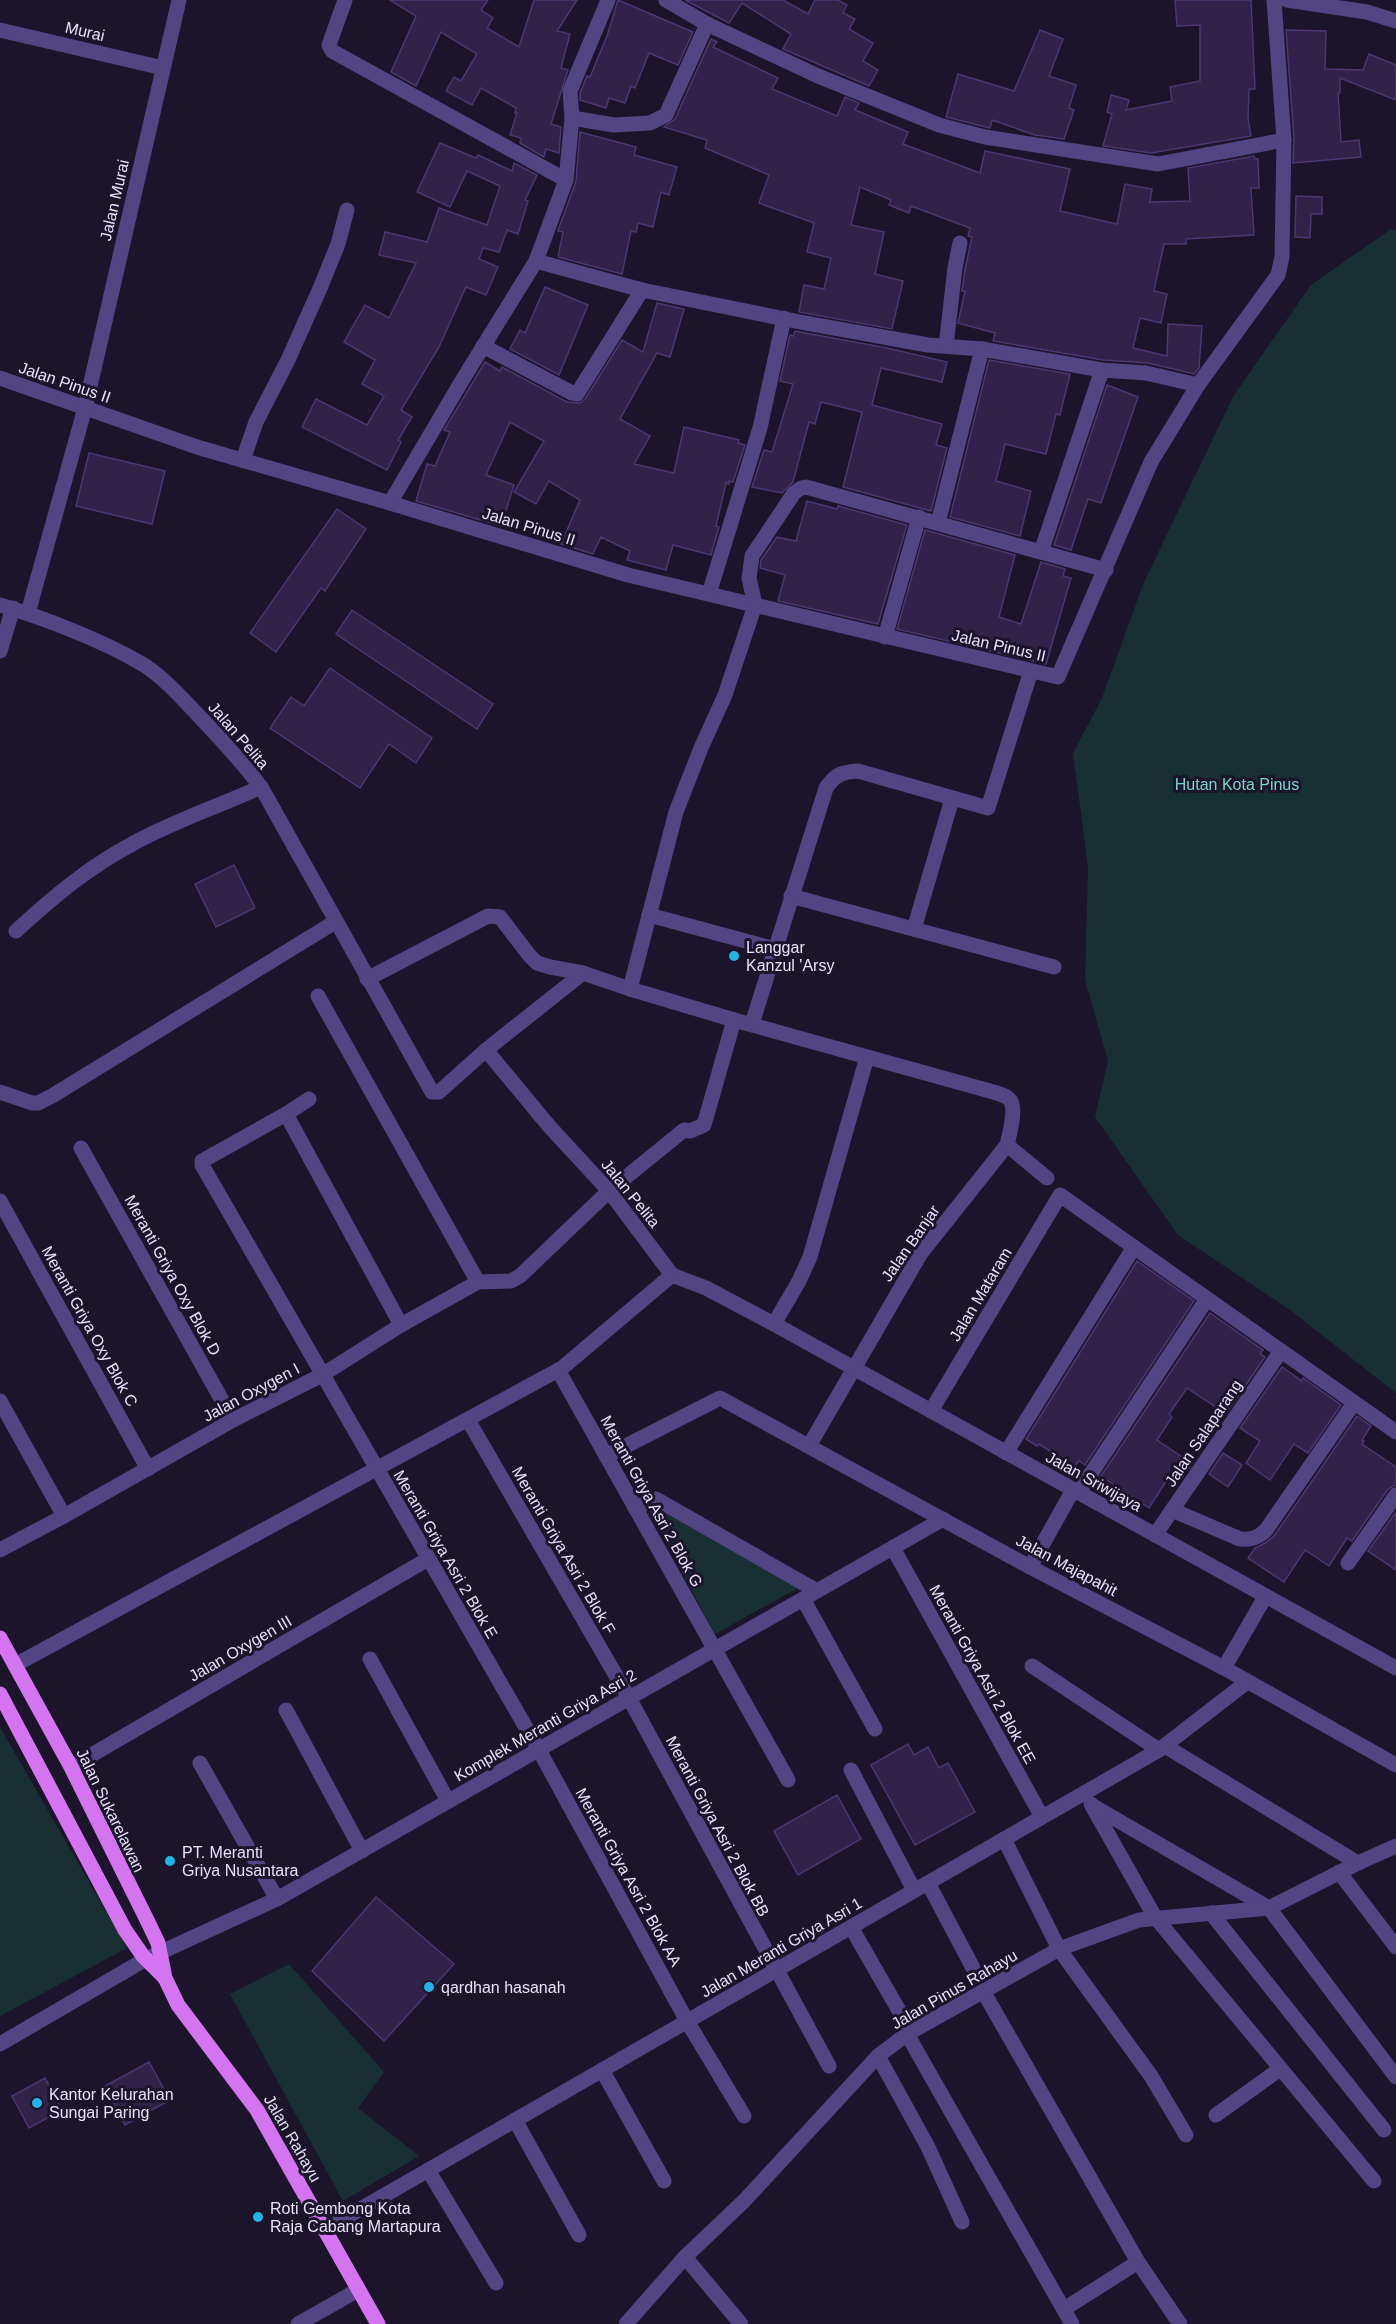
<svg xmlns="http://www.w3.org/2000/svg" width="1396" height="2324" font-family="Arial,sans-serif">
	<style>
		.green { fill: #183034 }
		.building { fill: #302249; stroke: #4c3773; stroke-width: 1.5 }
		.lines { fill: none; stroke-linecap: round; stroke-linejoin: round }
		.minor { stroke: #514584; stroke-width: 15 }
		.major { stroke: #d574f0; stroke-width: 15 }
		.poi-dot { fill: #21b4e7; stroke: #1c142a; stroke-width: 2 }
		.labels { text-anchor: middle; stroke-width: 6; stroke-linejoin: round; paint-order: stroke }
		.street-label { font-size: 16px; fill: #e8e1fc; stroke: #1c142a }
		.park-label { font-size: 16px; fill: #73d6cc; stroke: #1c142a }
		.poi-label { font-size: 16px; fill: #e8e1fc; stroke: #1c142a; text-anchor: start }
	</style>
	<rect width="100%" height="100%" fill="#1c142a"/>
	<!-- green -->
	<g class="green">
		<path d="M 1391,229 L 1396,230 L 1396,1393 L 1290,1310 L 1178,1235 L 1095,1117 L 1108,1061 L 1085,980 L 1088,867 L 1073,753 L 1102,698 L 1144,582 L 1234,395 L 1311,285 Z"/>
		<path d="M 645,1503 L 656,1508 L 798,1588 L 715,1634 Z"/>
		<path d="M 0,1727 L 127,1948 L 0,2016 Z"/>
		<path d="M 289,1964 L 384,2072 L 358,2108 L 419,2156 L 343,2201 L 230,1994 Z"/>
	</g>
	<!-- building -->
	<g class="building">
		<path d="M 390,0 L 488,0 L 481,10 L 493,18 L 487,28 L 519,47 L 534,0 L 577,0 L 557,31 L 570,34 L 561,68 L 568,70 L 551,124 L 561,127 L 559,153 L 546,149 L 544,157 L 520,143 L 521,138 L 510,135 L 517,113 L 515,113 L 516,108 L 481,88 L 472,105 L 446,91 L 454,77 L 461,81 L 477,54 L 441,32 L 416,86 L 391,72 L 416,16 Z"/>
		<path d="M 618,0 L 693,32 L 678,65 L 649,53 L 635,88 L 631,86 L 625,103 L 609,98 L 606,108 L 580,100 L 580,93 L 587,76 L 590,77 L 607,36 Z"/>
		<path d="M 685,0 L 783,0 L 808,14 L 815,0 L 838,0 L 847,5 L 843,13 L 855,19 L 849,29 L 873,43 L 863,61 L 878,70 L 869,86 L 783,49 L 791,34 L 742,3 L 729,23 Z"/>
		<path d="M 1175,0 L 1251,0 L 1255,89 L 1249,89 L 1248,119 L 1251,136 L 1151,153 L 1103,146 L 1112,114 L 1107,112 L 1111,95 L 1129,100 L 1126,110 L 1172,101 L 1170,87 L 1200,81 L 1200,25 L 1177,26 Z"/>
		<path d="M 1040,30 L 1063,39 L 1049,76 L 1076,85 L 1069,108 L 1074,110 L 1064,139 L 1035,135 L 992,120 L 990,128 L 946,117 L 958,74 L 1014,91 Z"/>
		<path d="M 1286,30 L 1326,31 L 1325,69 L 1363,70 L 1369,54 L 1396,65 L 1396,100 L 1340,78 L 1340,93 L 1338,93 L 1341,142 L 1359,140 L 1361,157 L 1293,163 L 1294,139 Z"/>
		<path d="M 711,39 L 717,42 L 713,47 L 778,78 L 772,89 L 837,116 L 845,97 L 859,103 L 855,110 L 908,132 L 903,144 L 980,173 L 985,151 L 1070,169 L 1060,211 L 1117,224 L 1125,184 L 1152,189 L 1150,202 L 1190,201 L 1188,168 L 1254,156 L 1255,159 L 1258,159 L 1259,188 L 1251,188 L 1254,235 L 1186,239 L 1186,244 L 1164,244 L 1154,291 L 1167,294 L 1161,323 L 1140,318 L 1133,348 L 1167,356 L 1168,324 L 1202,326 L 1199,368 L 1194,374 L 1148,363 L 1103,360 L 993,341 L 995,333 L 958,323 L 965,291 L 962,291 L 965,270 L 972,237 L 968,236 L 970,228 L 911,206 L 909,213 L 889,205 L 891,200 L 860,187 L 851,225 L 884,232 L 875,274 L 903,281 L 892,329 L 799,312 L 804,285 L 824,289 L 831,258 L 807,252 L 814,223 L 759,203 L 769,175 L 705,148 L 707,140 L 664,127 L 675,119 Z"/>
		<path d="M 580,132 L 636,147 L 634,155 L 677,167 L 669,195 L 661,192 L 653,227 L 638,223 L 636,232 L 631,231 L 622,274 L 558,257 L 563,232 L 558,231 L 560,225 L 576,181 Z"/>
		<path d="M 440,143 L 476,158 L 478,155 L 512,171 L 514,163 L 537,175 L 525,200 L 528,201 L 518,234 L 507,230 L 499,252 L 483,248 L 479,259 L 498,267 L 486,295 L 466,287 L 439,347 L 401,410 L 412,417 L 398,440 L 401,442 L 387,470 L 302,427 L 316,399 L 367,425 L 384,396 L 362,384 L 375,360 L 344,342 L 365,305 L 389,318 L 416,263 L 379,255 L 385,232 L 427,242 L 439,208 L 487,225 L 500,186 L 467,171 L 450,207 L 417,192 Z"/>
		<path d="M 1296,196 L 1322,197 L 1322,214 L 1311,214 L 1310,238 L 1295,237 Z"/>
		<path d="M 545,287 L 588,305 L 559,375 L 510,349 L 520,330 L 525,333 Z"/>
		<path d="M 657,303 L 684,309 L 670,357 L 657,353 L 620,419 L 650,436 L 634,464 L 674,473 L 684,427 L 739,440 L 738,443 L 745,445 L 733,482 L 729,481 L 729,484 L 726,483 L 716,526 L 719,527 L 711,555 L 673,545 L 666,570 L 627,560 L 630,551 L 601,537 L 593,554 L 561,544 L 580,500 L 549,481 L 536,504 L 514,492 L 544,441 L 510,422 L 486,475 L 514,485 L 501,526 L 416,501 L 427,464 L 435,466 L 450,432 L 444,430 L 485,362 L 500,371 L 502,367 L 567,402 L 580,403 L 585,399 L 622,340 L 643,352 Z"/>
		<path d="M 795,331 L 887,348 L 947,362 L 942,382 L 881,368 L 872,405 L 942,424 L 936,445 L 947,448 L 931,511 L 843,487 L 862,412 L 821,402 L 815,424 L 809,422 L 793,482 L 782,493 L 752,487 L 764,450 L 772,452 L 793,384 L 780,381 L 790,335 L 793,336 Z"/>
		<path d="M 989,360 L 1070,374 L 1060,415 L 1056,414 L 1046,454 L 1005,444 L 996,481 L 1031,491 L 1020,536 L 950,517 Z"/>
		<path d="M 1107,385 L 1138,397 L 1101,503 L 1088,499 L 1071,550 L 1054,545 Z"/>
		<path d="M 89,453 L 165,471 L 152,524 L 76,506 Z"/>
		<path d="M 807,501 L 837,509 L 838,506 L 907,525 L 878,624 L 778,601 L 785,575 L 760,568 L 761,560 L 777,537 L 796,541 Z"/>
		<path d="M 337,509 L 366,529 L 325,591 L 321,588 L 276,652 L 250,633 Z"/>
		<path d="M 925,530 L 1015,555 L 999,617 L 1021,624 L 1041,562 L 1065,569 L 1063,576 L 1071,578 L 1046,664 L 897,629 Z"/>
		<path d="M 352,610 L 493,704 L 477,729 L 336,634 Z"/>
		<path d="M 330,668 L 432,738 L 416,763 L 389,744 L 360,788 L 270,728 L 291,697 L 304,706 Z"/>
		<path d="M 234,865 L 255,908 L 216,927 L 195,884 Z"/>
		<path d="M 1137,1261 L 1194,1301 L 1085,1465 L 1079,1461 L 1074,1467 L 1039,1444 L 1037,1446 L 1026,1439 Z"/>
		<path d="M 1210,1313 L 1263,1350 L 1260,1354 L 1265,1357 L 1226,1414 L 1187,1388 L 1169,1414 L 1172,1417 L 1157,1440 L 1182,1457 L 1149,1508 L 1101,1476 Z"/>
		<path d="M 1282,1367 L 1302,1381 L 1303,1378 L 1341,1405 L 1308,1453 L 1294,1444 L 1270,1480 L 1246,1463 L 1260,1441 L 1240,1428 Z"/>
		<path d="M 1357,1416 L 1371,1426 L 1362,1440 L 1364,1441 L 1362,1444 L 1396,1467 L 1396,1485 L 1388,1489 L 1352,1541 L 1347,1538 L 1329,1566 L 1305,1550 L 1284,1582 L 1248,1558 L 1255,1548 L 1265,1543 L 1274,1536 Z"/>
		<path d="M 1223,1453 L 1242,1465 L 1228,1487 L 1209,1474 Z"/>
		<path d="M 1396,1512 L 1396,1570 L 1368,1551 Z"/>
		<path d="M 908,1744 L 914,1755 L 928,1747 L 939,1768 L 948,1763 L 975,1812 L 915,1845 L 871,1765 Z"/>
		<path d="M 837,1795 L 861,1839 L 798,1875 L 774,1831 Z"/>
		<path d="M 376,1897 L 454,1964 L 384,2041 L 312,1971 Z"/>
		<path d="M 149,2062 L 170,2100 L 125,2125 L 105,2086 Z"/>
		<path d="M 45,2078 L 62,2110 L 29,2128 L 12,2096 Z"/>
	</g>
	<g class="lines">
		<!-- minor -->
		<g class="minor">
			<path d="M 345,0 L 329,45 L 332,51 L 566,180"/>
			<path d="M 666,0 L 707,24"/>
			<path d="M 1287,0 L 1367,12 L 1396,21"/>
			<path d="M 0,30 L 163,68"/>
			<path d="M 572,118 L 614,125 L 650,123 L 666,115 L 707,24 L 818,76 L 939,125 L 985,137 L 1158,164 L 1284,140"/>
			<path d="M 642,290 L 800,322 L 928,345 L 982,349 L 1102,370 L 1146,373 L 1198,385"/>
			<path d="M 483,346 L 572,393 L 577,394 L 642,290 L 536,261"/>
			<path d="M 946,346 L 955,268 L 960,243"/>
			<path d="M 0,378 L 197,447 L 390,503 L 628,575 L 1058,677 L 1151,462 L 1198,385 L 1278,275 L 1282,257 L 1284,140 L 1274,0"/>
			<path d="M 243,460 L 256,422 L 288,360 L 321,286 L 338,244 L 347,210"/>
			<path d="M 390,503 L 463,379 L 536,261 L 566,180 L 572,118 L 570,91 L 608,0"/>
			<path d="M 938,523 L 982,349"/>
			<path d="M 1041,552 L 1102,370"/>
			<path d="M 709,594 L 760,428 L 784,318"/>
			<path d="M 0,605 C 44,618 104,641 144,665 C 164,678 181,697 198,715 C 220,738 241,761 261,787 L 432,1092 L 439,1092 L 486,1050 L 583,973"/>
			<path d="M 28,613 L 85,408 L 179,0"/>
			<path d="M 885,637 L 919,517"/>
			<path d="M 0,651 L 13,608"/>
			<path d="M 791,896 L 1054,967"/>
			<path d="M 649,915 L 775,949"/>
			<path d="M 914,929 L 952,799"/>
			<path d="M 16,931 C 53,897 90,866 134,843 C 174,821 219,806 261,787"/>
			<path d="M 367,979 L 488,916 L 500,917 L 529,955 L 537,963 L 550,967 L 583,973 L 630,989 L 734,1020 L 997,1093 C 1002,1095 1007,1096 1010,1100 C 1017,1109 1009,1135 1007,1145 L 921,1253 L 809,1446"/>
			<path d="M 630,989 L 676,812 L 701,748 L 725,695 L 755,605 L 749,578 L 752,556 L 794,493 L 801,488 L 806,487 L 1106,570"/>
			<path d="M 318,996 L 478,1282"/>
			<path d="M 752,1024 L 826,788 C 835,775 841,772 858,771 L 988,808 L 1031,671"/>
			<path d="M 486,1050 L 549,1126 L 609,1191 L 672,1275 L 706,1288 L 774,1324 L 1396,1668"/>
			<path d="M 0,1092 L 32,1103 L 38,1103 L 52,1096 L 335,922"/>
			<path d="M 286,1114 L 309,1099"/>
			<path d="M 1007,1145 L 1047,1178"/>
			<path d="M 81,1148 L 233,1420"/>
			<path d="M 0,1201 L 148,1469"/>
			<path d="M 774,1324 L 799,1281 L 810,1257 L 867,1057"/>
			<path d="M 401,1325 L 286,1114 L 202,1161 L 202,1165 L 539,1750 L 687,2021 L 744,2116"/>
			<path d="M 558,1370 L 788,1780"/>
			<path d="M 0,1401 L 64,1516"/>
			<path d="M 931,1411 L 1060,1195 L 1396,1432"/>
			<path d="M 468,1420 L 629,1698 L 829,2066"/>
			<path d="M 1006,1453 L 1134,1247"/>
			<path d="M 606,1456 L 720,1398 L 1030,1567 L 1224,1668 L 1396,1765"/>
			<path d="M 1078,1493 L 1207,1299"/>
			<path d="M 635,1508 L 656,1499 L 817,1591"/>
			<path d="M 1172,1510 L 1240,1539 C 1251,1540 1258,1538 1266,1530 L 1354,1403"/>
			<path d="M 1155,1535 L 1281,1351"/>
			<path d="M 893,1548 L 1042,1817"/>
			<path d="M 0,1550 L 64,1516 L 233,1420 L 322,1375 L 401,1325 L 478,1282 L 511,1281 L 520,1276 L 609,1191 L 684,1130 L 690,1131 L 704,1125 L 734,1020"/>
			<path d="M 1348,1563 L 1396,1495"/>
			<path d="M 1030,1567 L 1073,1490"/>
			<path d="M 803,1599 L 875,1729"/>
			<path d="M 370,1659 L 448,1801"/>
			<path d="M 15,1665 L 562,1368 L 672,1275"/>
			<path d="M 1032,1666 L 1159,1750"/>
			<path d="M 1224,1668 L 1265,1597"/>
			<path d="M 286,1710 L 362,1851"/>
			<path d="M 1165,1746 L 1356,1862 L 1360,1862"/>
			<path d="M 200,1763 L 277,1899"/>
			<path d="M 71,1767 L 428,1559"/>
			<path d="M 851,1770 L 914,1890"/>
			<path d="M 1091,1804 L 1155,1917 L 1374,2181"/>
			<path d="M 1093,1806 L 1269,1908 L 1396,2077"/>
			<path d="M 1004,1839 L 1059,1949 L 1151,2076 L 1186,2135"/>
			<path d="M 1339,1872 L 1396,1947"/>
			<path d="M 928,1883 L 973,1968"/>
			<path d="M 1211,1913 L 1384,2130"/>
			<path d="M 851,1927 L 901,2014"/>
			<path d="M 983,1991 L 1138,2262 L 1180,2324"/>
			<path d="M 907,2034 L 1072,2324"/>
			<path d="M 0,2044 L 146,1959 L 277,1899 L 943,1519"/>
			<path d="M 878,2056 L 928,2147 L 962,2222"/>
			<path d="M 602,2070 L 664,2181"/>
			<path d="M 1216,2115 L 1280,2069"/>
			<path d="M 515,2120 L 579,2235"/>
			<path d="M 428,2170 L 496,2283"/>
			<path d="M 324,2230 L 1159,1750 L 1247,1682"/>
			<path d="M 685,2257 L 741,2324"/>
			<path d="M 1064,2309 L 1138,2262"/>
			<path d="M 298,2324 L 358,2290"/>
			<path d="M 626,2324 L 685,2257 L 744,2201 L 878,2056 L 907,2034 L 1059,1949 L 1139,1920 L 1269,1908 L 1360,1862 L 1396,1846"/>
		</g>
		<!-- major -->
		<g class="major">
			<path d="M 0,1638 L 71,1767 L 148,1922 L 158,1943 L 165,1978 L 178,2005 L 257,2110 L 378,2324"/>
			<path d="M 0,1694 L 125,1930 L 143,1956 L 165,1978"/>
		</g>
	</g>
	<!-- markers -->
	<g class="poi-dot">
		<circle cx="734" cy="956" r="6"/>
		<circle cx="170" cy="1861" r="6"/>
		<circle cx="429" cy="1987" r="6"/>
		<circle cx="37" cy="2103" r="6"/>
		<circle cx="258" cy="2217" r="6"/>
	</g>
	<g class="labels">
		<!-- street labels -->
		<g class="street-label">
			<text transform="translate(85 31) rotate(13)" y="6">Murai</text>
			<text transform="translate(114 200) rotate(-77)" y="6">Jalan Murai</text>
			<text transform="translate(65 382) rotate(19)" y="6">Jalan Pinus II</text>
			<text transform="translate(529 526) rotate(17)" y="6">Jalan Pinus II</text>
			<text transform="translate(999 645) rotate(13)" y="6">Jalan Pinus II</text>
			<text transform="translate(239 735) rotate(49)" y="6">Jalan Pelita</text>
			<text transform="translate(631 1193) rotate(51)" y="6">Jalan Pelita</text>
			<text transform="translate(910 1243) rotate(-55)" y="6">Jalan Banjar</text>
			<text transform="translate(173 1275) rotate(61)" y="6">Meranti Griya Oxy Blok D</text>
			<text transform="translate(980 1294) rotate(-59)" y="6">Jalan Mataram</text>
			<text transform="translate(90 1326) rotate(61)" y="6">Meranti Griya Oxy Blok C</text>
			<text transform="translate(251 1392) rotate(-28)" y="6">Jalan Oxygen I</text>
			<text transform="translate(1203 1433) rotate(-56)" y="6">Jalan Salaparang</text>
			<text transform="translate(1094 1481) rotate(29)" y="6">Jalan Sriwijaya</text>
			<text transform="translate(652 1501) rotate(61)" y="6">Meranti Griya Asri 2 Blok G</text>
			<text transform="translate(564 1550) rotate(60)" y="6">Meranti Griya Asri 2 Blok F</text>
			<text transform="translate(446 1554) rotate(60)" y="6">Meranti Griya Asri 2 Blok E</text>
			<text transform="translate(1067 1565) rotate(28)" y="6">Jalan Majapahit</text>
			<text transform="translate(240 1648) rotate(-30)" y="6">Jalan Oxygen III</text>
			<text transform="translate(983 1674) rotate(61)" y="6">Meranti Griya Asri 2 Blok EE</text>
			<text transform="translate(545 1725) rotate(-30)" y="6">Komplek Meranti Griya Asri 2</text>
			<text transform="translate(111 1810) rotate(64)" y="6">Jalan Sukarelawan</text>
			<text transform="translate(718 1826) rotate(62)" y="6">Meranti Griya Asri 2 Blok BB</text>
			<text transform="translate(629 1877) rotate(61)" y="6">Meranti Griya Asri 2 Blok AA</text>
			<text transform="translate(781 1947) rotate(-30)" y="6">Jalan Meranti Griya Asri 1</text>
			<text transform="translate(954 1989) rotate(-30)" y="6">Jalan Pinus Rahayu</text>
			<text transform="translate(293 2138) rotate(60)" y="6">Jalan Rahayu</text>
		</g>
		<!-- park labels -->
		<g class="park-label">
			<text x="1237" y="790">Hutan Kota Pinus</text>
		</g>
		<!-- poi labels -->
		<g class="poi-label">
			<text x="746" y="953">Langgar<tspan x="746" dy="18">Kanzul 'Arsy</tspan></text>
			<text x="182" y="1858">PT. Meranti<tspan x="182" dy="18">Griya Nusantara</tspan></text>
			<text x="441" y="1993">qardhan hasanah</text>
			<text x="49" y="2100">Kantor Kelurahan<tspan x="49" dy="18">Sungai Paring</tspan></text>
			<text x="270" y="2214">Roti Gembong Kota<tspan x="270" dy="18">Raja Cabang Martapura</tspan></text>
		</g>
	</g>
</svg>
